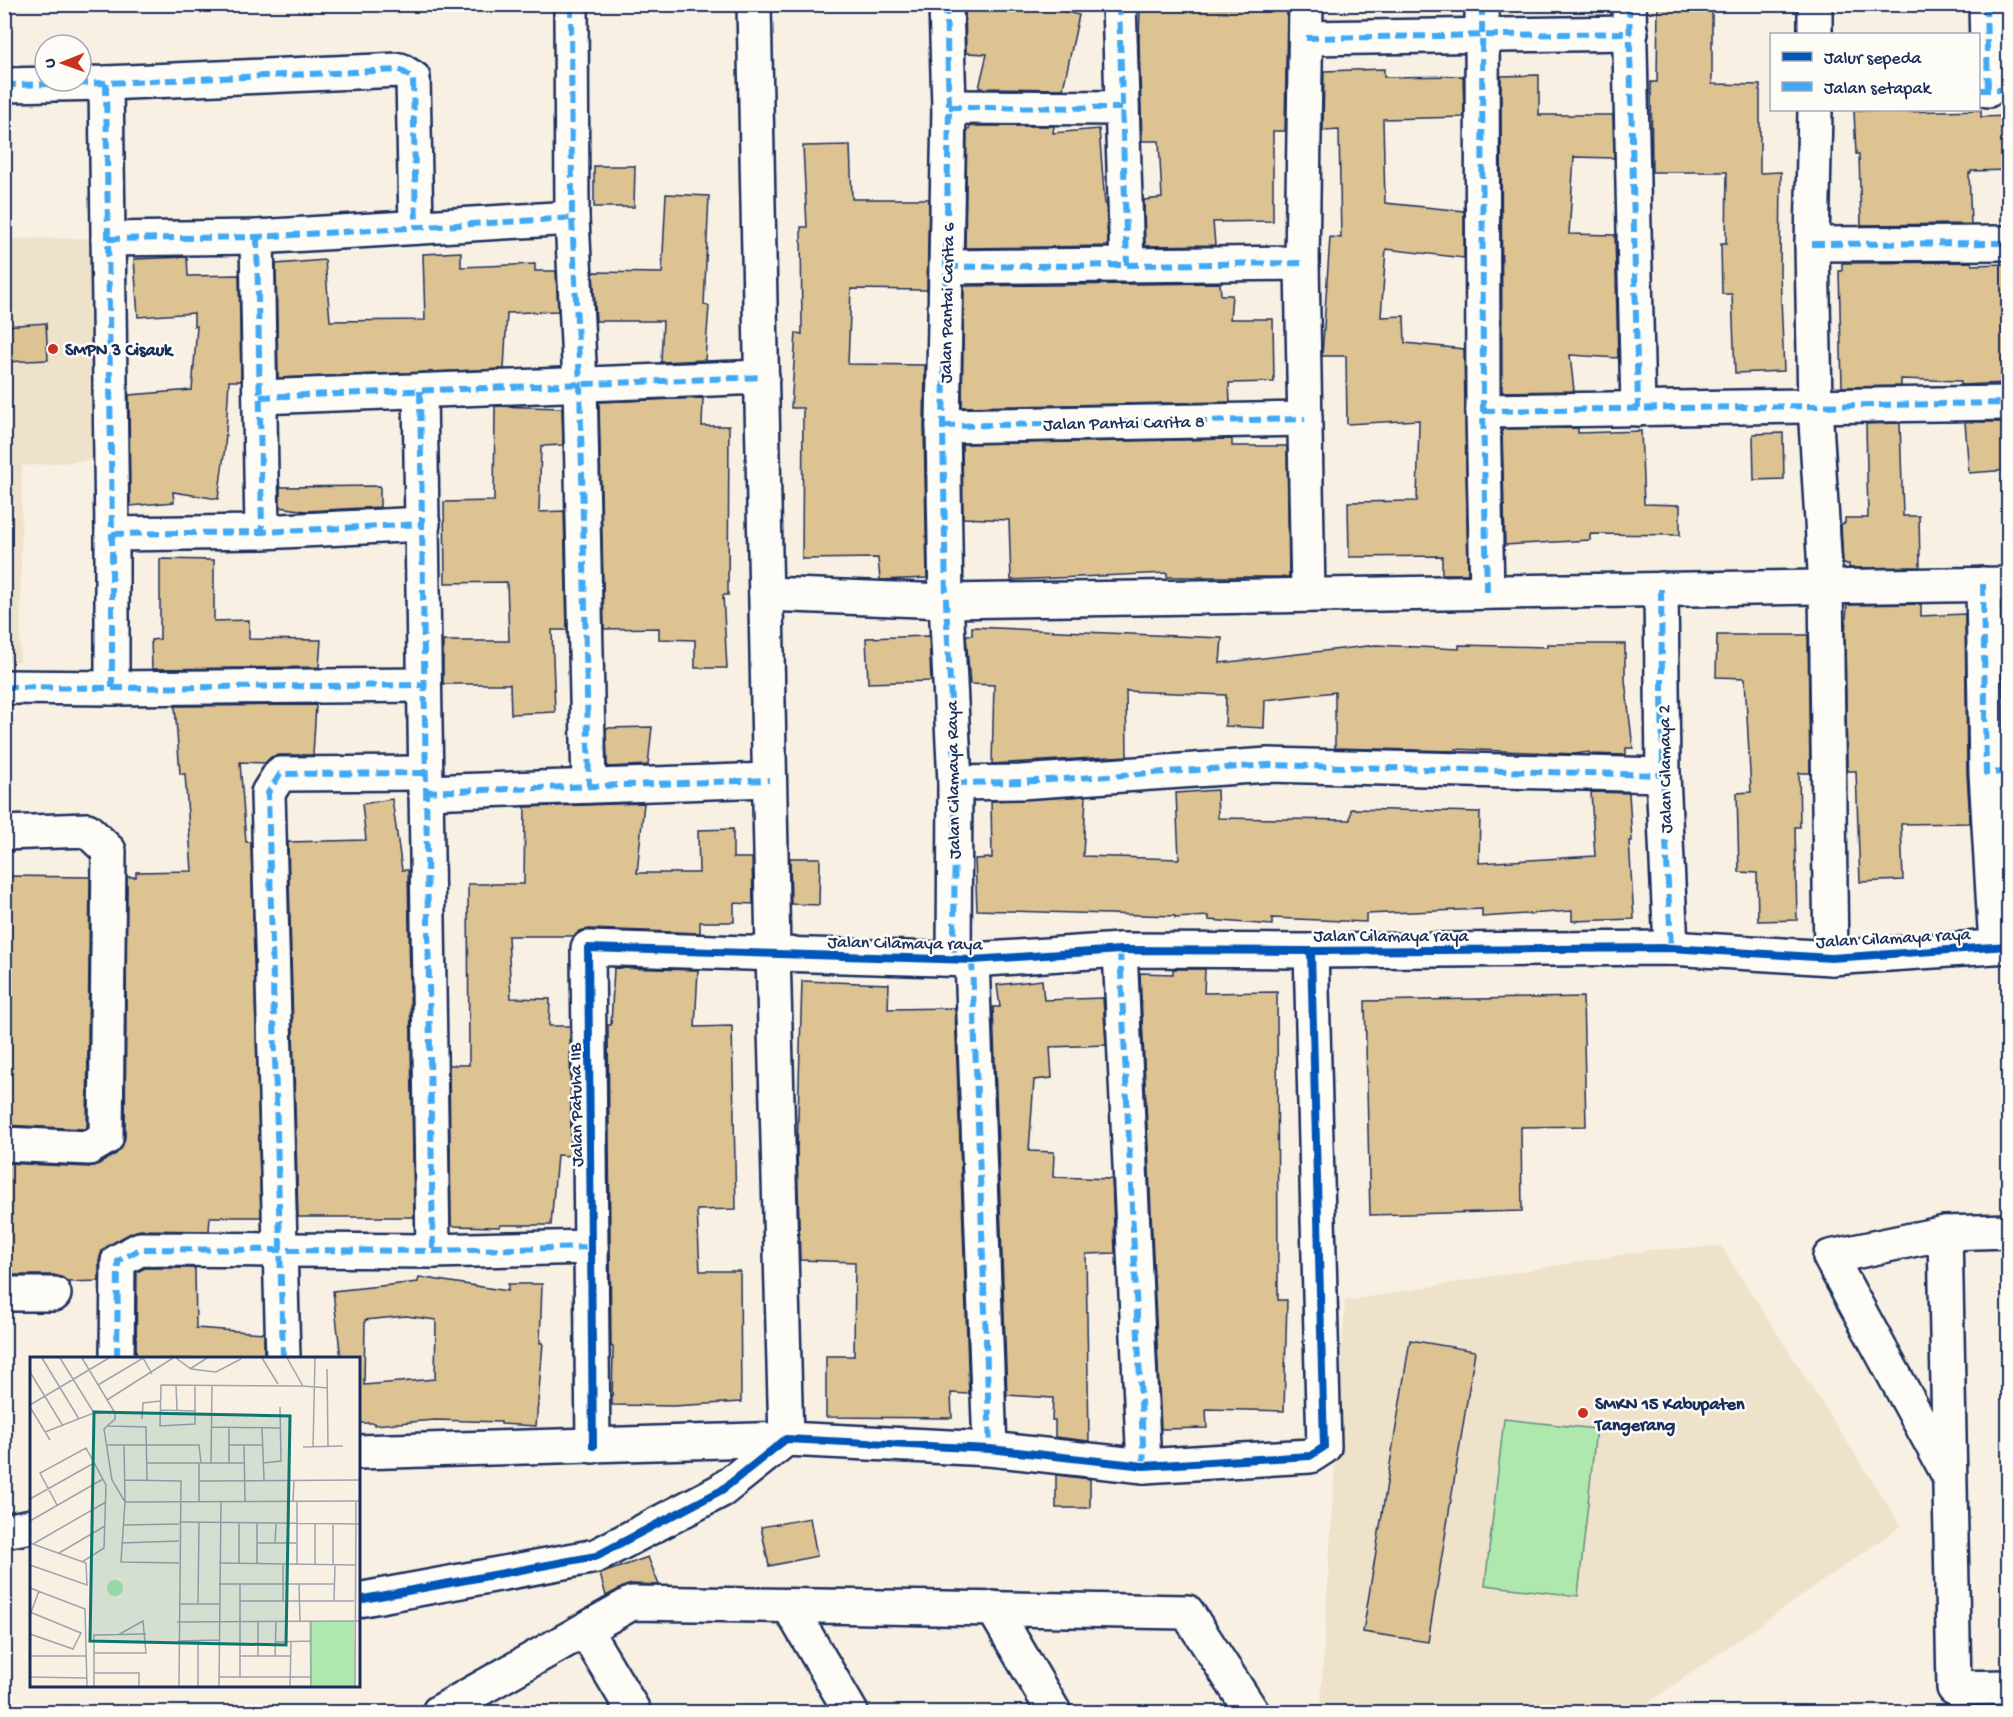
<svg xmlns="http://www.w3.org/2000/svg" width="2013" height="1717" font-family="'Gochi Hand',sans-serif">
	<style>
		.built { fill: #efe2cb }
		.green { fill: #aee8ac; stroke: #648c85; stroke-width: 1.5 }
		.building { fill: #ddc292; stroke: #1b2f5e; stroke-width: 1.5; fill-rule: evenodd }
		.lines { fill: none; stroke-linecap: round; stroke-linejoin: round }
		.minor-casing { stroke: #1b2f5e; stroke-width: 38 }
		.minor { stroke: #fdfcf7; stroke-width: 33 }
		.quiet { stroke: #3fa9f5; stroke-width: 6; stroke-dasharray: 12 6; stroke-linecap: butt }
		.cycleway-casing { stroke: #fdfcf7; stroke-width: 11 }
		.cycleway { stroke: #0057b8; stroke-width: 8 }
		.poi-dot { fill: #c8321e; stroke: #fdfcf7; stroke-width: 2 }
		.labels { text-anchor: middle; stroke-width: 5; stroke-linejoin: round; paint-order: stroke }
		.street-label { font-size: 18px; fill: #1b2f5e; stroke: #fdfcf7 }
		.poi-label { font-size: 18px; font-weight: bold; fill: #1b2f5e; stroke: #fdfcf7; text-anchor: start }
		.inset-road { fill: none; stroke: #9fa3ae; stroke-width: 1.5 }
		.view { fill: #0f766e; fill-opacity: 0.15; stroke: #0f766e; stroke-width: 3 }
		.inset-edge { fill: none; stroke: #1b2f5e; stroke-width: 3 }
	</style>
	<rect width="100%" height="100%" fill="#f7f0e3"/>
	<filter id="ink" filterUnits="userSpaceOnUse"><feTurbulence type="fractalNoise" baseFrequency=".0167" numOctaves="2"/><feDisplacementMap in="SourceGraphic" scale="12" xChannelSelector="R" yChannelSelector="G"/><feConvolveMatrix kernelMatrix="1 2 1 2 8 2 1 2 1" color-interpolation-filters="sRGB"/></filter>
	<g filter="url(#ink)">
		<!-- built -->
		<g class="built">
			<path d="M 98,238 L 107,459 L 22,466 L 20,661 L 4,661 L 4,239 Z"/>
			<path d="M 1721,1246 L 1901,1526 L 1638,1710 L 1618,1712 L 1320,1712 L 1345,1301 L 1649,1250 Z"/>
		</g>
		<!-- green -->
		<path class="green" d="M 1504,1419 L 1596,1429 L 1578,1596 L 1485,1585 Z"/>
		<!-- building -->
		<g class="building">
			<path d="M 965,4 L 1031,4 L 1079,15 L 1063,89 L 979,88 L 987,54 L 966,53 Z"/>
			<path d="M 1140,4 L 1287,4 L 1285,131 L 1273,131 L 1273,221 L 1213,222 L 1215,245 L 1145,246 L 1144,200 L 1162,198 L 1159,141 L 1142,141 L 1139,42 Z"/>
			<path d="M 1658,4 L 1712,4 L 1712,84 L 1760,85 L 1760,173 L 1781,172 L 1780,272 L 1784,371 L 1735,373 L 1732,294 L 1722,294 L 1721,244 L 1726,244 L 1727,172 L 1652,172 L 1651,82 L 1657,82 Z"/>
			<path d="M 1384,69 L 1384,77 L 1463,76 L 1464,117 L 1383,119 L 1385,203 L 1464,211 L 1464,258 L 1386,249 L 1381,317 L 1404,316 L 1405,343 L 1464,349 L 1468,574 L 1442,574 L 1442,556 L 1349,557 L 1348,502 L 1417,501 L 1419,420 L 1347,424 L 1346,356 L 1322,356 L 1330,237 L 1341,238 L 1339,130 L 1323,131 L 1324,71 Z"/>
			<path d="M 1539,75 L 1539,115 L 1613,115 L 1614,158 L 1574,157 L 1569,234 L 1615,235 L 1618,358 L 1570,355 L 1574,391 L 1502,392 L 1501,76 Z"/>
			<path d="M 1880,110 L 1900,110 L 1900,112 L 1981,110 L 1981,117 L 2008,116 L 2008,170 L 1971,171 L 1971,173 L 1969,173 L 1971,224 L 1861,225 L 1859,154 L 1856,154 L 1854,111 Z"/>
			<path d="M 970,126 L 1054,126 L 1053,133 L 1099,129 L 1105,204 L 1106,204 L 1108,246 L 965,248 L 967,129 L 969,129 Z"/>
			<path d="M 850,145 L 852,199 L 929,199 L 927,290 L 851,289 L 848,364 L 925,365 L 924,426 L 927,578 L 880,580 L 878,558 L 802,559 L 803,408 L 791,408 L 796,333 L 802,334 L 801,227 L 807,227 L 803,146 Z"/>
			<path d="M 594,166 L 635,166 L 634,207 L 594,207 Z"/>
			<path d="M 666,194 L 709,196 L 704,305 L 709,306 L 705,360 L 661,362 L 663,321 L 596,321 L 593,272 L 662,273 Z"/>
			<path d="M 461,252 L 461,267 L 535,264 L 535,271 L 556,271 L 558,311 L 507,313 L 504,369 L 278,378 L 276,264 L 325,260 L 330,321 L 425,320 L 423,254 Z"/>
			<path d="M 187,257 L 188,276 L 239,275 L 241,381 L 229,381 L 225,447 L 218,499 L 173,492 L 174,502 L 130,506 L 129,395 L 192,390 L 197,326 L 194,326 L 194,313 L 138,317 L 134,259 Z"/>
			<path d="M 1972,262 L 1972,265 L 2008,264 L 2007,383 L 1961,385 L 1961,381 L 1901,379 L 1901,386 L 1842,387 L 1839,271 L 1842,271 L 1842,263 Z"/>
			<path d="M 1220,283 L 1221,295 L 1232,295 L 1230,319 L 1273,319 L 1274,382 L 1229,383 L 1230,402 L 962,407 L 964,286 Z"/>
			<path d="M 46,323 L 48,360 L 4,362 L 4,326 Z"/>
			<path d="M 703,398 L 702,426 L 729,426 L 728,595 L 723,595 L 727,668 L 695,668 L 695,640 L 659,639 L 659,628 L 604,629 L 599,402 Z"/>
			<path d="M 495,406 L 562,408 L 563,445 L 541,446 L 539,512 L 564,511 L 567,630 L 552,630 L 555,712 L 511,714 L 510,684 L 443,684 L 443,641 L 509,641 L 507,582 L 445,583 L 444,502 L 494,501 Z"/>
			<path d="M 1965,422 L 2004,422 L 2008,470 L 1969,473 Z"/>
			<path d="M 1900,423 L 1903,516 L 1919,516 L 1920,567 L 1849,568 L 1849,564 L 1843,564 L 1841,524 L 1845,523 L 1845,518 L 1868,518 L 1866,424 Z"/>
			<path d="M 1578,428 L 1578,433 L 1641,431 L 1644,504 L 1680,505 L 1680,535 L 1590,534 L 1590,540 L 1505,545 L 1502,429 Z"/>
			<path d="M 1783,433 L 1784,479 L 1754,480 L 1753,434 Z"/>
			<path d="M 1232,439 L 1232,446 L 1287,446 L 1289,577 L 1167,577 L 1167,573 L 1011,580 L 1009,520 L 963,518 L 962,444 Z"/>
			<path d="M 380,486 L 380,507 L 306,511 L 280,507 L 280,487 Z"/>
			<path d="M 160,559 L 214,560 L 214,621 L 249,620 L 249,639 L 321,640 L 319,667 L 152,669 L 151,640 L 160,639 Z"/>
			<path d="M 1921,604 L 1921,616 L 1965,614 L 1967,773 L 1970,823 L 1901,824 L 1903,880 L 1860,882 L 1856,771 L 1847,771 L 1845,634 L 1847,605 Z"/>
			<path d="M 2002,613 L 2008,613 L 2008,685 L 2003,685 Z"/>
			<path d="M 972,627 L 1222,638 L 1220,663 L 1376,645 L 1459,649 L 1459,645 L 1547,647 L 1547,644 L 1625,644 L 1625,680 L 1633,748 L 1626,748 L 1626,755 L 1589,754 L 1589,752 L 1575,754 L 1455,749 L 1455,751 L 1335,748 L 1335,692 L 1265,700 L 1264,728 L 1225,726 L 1226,695 L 1126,691 L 1127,756 L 992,764 L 994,685 L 970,684 L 966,635 L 972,635 Z"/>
			<path d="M 1717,635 L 1808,635 L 1810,773 L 1799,773 L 1800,827 L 1795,827 L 1797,920 L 1758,921 L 1757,873 L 1739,872 L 1737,793 L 1751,792 L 1745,678 L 1716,677 Z"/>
			<path d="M 929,636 L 931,681 L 868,683 L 866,638 Z"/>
			<path d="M 316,705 L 313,755 L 279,755 L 271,757 L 265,763 L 240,762 L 246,842 L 251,842 L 261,1217 L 210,1217 L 209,1231 L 140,1230 L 131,1233 L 109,1245 L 102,1251 L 99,1261 L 99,1281 L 68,1282 L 63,1278 L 54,1275 L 4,1275 L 4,1163 L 89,1167 L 99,1164 L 116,1154 L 122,1147 L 125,1138 L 127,877 L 136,877 L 136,872 L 192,871 L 185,774 L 180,774 L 175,706 Z"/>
			<path d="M 652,727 L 648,765 L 607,767 L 606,728 Z"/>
			<path d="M 1217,790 L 1218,818 L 1350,820 L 1351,809 L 1480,812 L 1479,863 L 1595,856 L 1591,792 L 1629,793 L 1632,841 L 1629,841 L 1634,919 L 1572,921 L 1572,911 L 1482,917 L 1482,909 L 1366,914 L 1366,922 L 1272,918 L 1272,925 L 1209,920 L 1209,916 L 1175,918 L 1175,916 L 977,910 L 975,859 L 992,858 L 991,801 L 1086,796 L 1083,856 L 1179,859 L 1176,793 Z"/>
			<path d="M 392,799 L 402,870 L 408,870 L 414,1217 L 298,1217 L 288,842 L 366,840 L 362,804 Z"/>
			<path d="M 644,803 L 637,873 L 699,873 L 698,830 L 733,829 L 733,858 L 752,858 L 753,904 L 734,903 L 734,922 L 700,922 L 700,933 L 589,929 L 579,931 L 575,936 L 508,936 L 511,998 L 550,999 L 549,1026 L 570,1026 L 571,1156 L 557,1155 L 551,1225 L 500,1225 L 499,1227 L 451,1226 L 449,1065 L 469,1065 L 468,884 L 524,884 L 525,807 Z"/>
			<path d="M 790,858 L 820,858 L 819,905 L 791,904 Z"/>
			<path d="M 4,876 L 90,877 L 87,1127 L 84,1129 L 4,1125 Z"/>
			<path d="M 614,968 L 698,970 L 695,1027 L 732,1026 L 736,1209 L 697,1210 L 700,1271 L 740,1271 L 741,1402 L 673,1406 L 612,1405 L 613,1347 L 611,1346 L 608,1025 L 611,1025 Z"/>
			<path d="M 1173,969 L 1205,969 L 1204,993 L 1277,992 L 1278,1300 L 1287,1300 L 1284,1411 L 1206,1409 L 1207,1428 L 1161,1429 L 1140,973 L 1173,974 Z"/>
			<path d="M 1042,980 L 1044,1000 L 1103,998 L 1106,1045 L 1050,1047 L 1052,1078 L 1034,1080 L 1029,1151 L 1054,1152 L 1053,1177 L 1112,1179 L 1115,1253 L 1086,1254 L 1089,1441 L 1055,1437 L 1055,1420 L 1052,1420 L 1053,1398 L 1007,1395 L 993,1007 L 1000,1007 L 997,985 Z"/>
			<path d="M 802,981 L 889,984 L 888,1009 L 955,1008 L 969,1394 L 951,1393 L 952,1418 L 826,1417 L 826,1356 L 854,1356 L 855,1262 L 800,1260 L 797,1151 Z"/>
			<path d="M 1583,997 L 1586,1126 L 1521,1127 L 1522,1211 L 1370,1215 L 1365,1001 Z"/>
			<path d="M 145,1268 L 195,1268 L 196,1328 L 264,1333 L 264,1359 L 136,1359 L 137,1272 Z"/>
			<path d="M 419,1277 L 508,1291 L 508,1284 L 542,1284 L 540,1343 L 543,1343 L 536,1426 L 501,1424 L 501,1422 L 435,1420 L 374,1425 L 374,1423 L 358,1423 L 358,1359 L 341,1359 L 333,1291 L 418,1282 ZM 406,1316 L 436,1320 L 435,1379 L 364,1385 L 365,1320 Z"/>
			<path d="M 1410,1340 L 1475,1351 L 1428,1642 L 1363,1632 Z"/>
			<path d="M 1056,1475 L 1090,1479 L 1090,1508 L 1056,1508 Z"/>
			<path d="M 810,1518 L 817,1556 L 769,1566 L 761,1527 Z"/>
			<path d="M 648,1557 L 659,1585 L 632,1584 L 623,1587 L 606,1596 L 600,1574 Z"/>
		</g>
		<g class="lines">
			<defs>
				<g id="minor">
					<path d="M 571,4 L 572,218 L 580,384 L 589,786"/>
					<path d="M 946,4 L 949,107 L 943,426 L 946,601 L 955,783 L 954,959"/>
					<path d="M 1119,4 L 1127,265"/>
					<path d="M 1306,4 L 1302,263 L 1308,595"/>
					<path d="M 1482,4 L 1483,411 L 1487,592"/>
					<path d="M 1629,4 L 1638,409"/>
					<path d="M 1986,4 L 1988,90"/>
					<path d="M 1815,34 L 1815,4"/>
					<path d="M 1306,38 L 1631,33"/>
					<path d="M 106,83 L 112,534 L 112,688"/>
					<path d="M 4,85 L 106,83 L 400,70 L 413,78 L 416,227"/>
					<path d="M 949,107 L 1122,108"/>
					<path d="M 1815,110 L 1812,244 L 1815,406 L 1826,587 L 1831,958"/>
					<path d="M 257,237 L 262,532"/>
					<path d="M 108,239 L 257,237 L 572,218"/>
					<path d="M 1812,244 L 2008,243"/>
					<path d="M 947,267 L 1302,263"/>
					<path d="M 420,391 L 433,1251"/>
					<path d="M 260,397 L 762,377"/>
					<path d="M 1483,411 L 2008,403"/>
					<path d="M 943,426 L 1305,419"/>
					<path d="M 112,534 L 262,532 L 423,524"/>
					<path d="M 1983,584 L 1986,773 L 1996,946"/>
					<path d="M 1661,589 L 1663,775 L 1671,948"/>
					<path d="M 766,594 L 946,601 L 2008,584"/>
					<path d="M 4,687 L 112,688 L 424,685"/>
					<path d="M 955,783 L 1021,782 L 1268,765 L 1663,775"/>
					<path d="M 425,792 L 769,780"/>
					<path d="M 4,833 L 87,830 L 109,851 L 106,1138 L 89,1148 L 4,1144"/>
					<path d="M 1120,950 L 1144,1466"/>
					<path d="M 972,960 L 990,1449"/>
					<path d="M 1945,1233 L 1954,1688 L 2008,1687"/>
					<path d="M 4,1294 L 54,1294"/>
					<path d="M 117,1358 L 118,1261 L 140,1249 L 433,1251 L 591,1247"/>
					<path d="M 283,1358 L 268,793 L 280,774 L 425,773"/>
					<path d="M 593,1446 L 588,948 L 972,960 L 1120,950 L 1311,951 L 1671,948 L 1831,958 L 2008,946"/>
					<path d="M 358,1452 L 786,1439 L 773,953 L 754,4"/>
					<path d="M 1947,1472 L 1830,1257 L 1945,1233 L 2008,1231"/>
					<path d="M 4,1531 L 32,1526"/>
					<path d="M 358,1600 L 596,1556 L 722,1490 L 786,1439 L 990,1449 L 1144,1466 L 1310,1456 L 1324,1447 L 1311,951"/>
					<path d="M 789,1606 L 851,1712"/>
					<path d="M 993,1608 L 1054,1712"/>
					<path d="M 585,1630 L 634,1712"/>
					<path d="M 439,1712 L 632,1603 L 1187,1612 L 1252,1712"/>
				</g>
			</defs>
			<!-- minor casing -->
			<use href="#minor" class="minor-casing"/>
			<!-- minor -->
			<use href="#minor" class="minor"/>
			<!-- quiet -->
			<g class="quiet">
				<path d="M 571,4 L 572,218 L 580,384 L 589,786"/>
				<path d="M 946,4 L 949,107 L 943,426 L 946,601 L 955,783 L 954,959"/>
				<path d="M 1119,4 L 1127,265"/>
				<path d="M 1482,4 L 1483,411 L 1487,592"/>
				<path d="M 1629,4 L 1638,409"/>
				<path d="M 1986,4 L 1988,90"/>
				<path d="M 1306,38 L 1631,33"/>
				<path d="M 106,83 L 112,534 L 112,688"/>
				<path d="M 4,85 L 106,83 L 400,70 L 413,78 L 416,227"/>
				<path d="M 1978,90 L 2008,90"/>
				<path d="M 949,107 L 1122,108"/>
				<path d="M 257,237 L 262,532"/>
				<path d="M 108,239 L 257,237 L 572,218"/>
				<path d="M 1812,244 L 2008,243"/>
				<path d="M 947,267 L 1302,263"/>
				<path d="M 420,391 L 433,1251"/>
				<path d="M 260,397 L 762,377"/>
				<path d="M 1483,411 L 2008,403"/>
				<path d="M 943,426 L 1305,419"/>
				<path d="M 112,534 L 262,532 L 423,524"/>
				<path d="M 1983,584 L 1986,773 L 2008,772"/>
				<path d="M 1661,589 L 1663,775 L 1671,948"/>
				<path d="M 4,687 L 112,688 L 424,685"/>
				<path d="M 955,783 L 1021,782 L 1268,765 L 1663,775"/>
				<path d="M 425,792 L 769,780"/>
				<path d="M 1120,950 L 1144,1466"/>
				<path d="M 972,960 L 990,1449"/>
				<path d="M 117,1358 L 118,1261 L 140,1249 L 433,1251 L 591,1247"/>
				<path d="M 283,1358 L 268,793 L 280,774 L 425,773"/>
			</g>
			<defs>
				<g id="cycleway">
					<path d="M 593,1446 L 588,948 L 972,960 L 1120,950 L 1311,951 L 1671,948 L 1831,958 L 2008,946"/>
					<path d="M 358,1600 L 596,1556 L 722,1490 L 786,1439 L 990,1449 L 1144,1466 L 1310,1456 L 1324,1447 L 1311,951"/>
				</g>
			</defs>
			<!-- cycleway casing -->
			<use href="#cycleway" class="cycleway-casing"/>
			<!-- cycleway -->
			<use href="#cycleway" class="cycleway"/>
		</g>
	</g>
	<!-- markers -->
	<g class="poi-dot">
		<circle cx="53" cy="349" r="6"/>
		<circle cx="1583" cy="1413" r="6"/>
	</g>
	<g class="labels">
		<!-- street labels -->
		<g class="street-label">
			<text transform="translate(946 303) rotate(-89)" y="6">Jalan Pantai Carita 6</text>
			<text transform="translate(1124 422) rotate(-1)" y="6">Jalan Pantai Carita 8</text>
			<text transform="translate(1664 769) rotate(-91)" y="6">Jalan Cilamaya 2</text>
			<text transform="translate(952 780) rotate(-91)" y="6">Jalan Cilamaya Raya</text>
			<text x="1391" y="941">Jalan Cilamaya raya</text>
			<text transform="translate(1893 937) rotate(-3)" y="6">Jalan Cilamaya raya</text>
			<text transform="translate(905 942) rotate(1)" y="6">Jalan Cilamaya raya</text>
			<text transform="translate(575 1105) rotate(-91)" y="6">Jalan Patuha IIB</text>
		</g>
		<!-- poi labels -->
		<g class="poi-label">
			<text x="65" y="355">SMPN 3 Cisauk</text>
			<text x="1595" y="1409">SMKN 15 Kabupaten<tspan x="1595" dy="21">Tangerang</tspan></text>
		</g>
	</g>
	<!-- overview -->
	<g transform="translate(30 1357)">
		<rect width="330" height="330" fill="#f7f0e3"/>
		<path d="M77 231a8 8 0 1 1 16 0a8 8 0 1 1-16 0ZM 324,264 L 325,329 L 280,329 L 279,265 Z" fill="#aee8ac"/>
		<path class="inset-road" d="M 12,1 L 49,62M 52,1 L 85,56 L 85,62 L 74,72 L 82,123 L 95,145 L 91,205 L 149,206M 146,1 L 161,12 L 186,15 L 211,2M 232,1 L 248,27M 257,1 L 273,29 L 298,31M 160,12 L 177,1M 297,12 L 298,89M 0,15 L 33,69M 68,28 L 113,1 L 122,17M 146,28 L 147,53M 165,28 L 165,67 L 130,69 L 131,28 L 273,29M 77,43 L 143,1M 0,48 L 79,1M 0,50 L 20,83M 130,53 L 165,54M 112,62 L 113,46 L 130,44M 78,69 L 116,70 L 117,124M 181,70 L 250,71M 199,71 L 199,106M 232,71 L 234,123M 15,75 L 64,56 L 30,1M 76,88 L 169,88 L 171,106M 94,88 L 95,145 L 330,144M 199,88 L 232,88M 214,88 L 215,145M 273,90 L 313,89M 283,90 L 285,1M 117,106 L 214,106M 169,106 L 169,145M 181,106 L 182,28M 233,106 L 251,104 L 250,50M 94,123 L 151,124 L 149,329M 169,124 L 330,123M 0,142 L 64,106M 263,144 L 264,124M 27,148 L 10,116 L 56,91 L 76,128 L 74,191 L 52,205M 0,164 L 73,122M 149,165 L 330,167M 209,165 L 209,206M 285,166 L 285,207M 93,168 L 149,167M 0,186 L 56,206 L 57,228 L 0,208M 91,186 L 149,184M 227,186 L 267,186M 245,186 L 246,166M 3,187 L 76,145M 29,196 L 75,169M 189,206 L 326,208M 227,206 L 227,166M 267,207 L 267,145M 303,208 L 303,166M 189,227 L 304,227M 269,227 L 270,265M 0,231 L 55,252 L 57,329M 210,244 L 324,244M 253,244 L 253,207M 304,244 L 305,208M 168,246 L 169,166M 149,247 L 189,247M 0,255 L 51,276 L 43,292 L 0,277M 0,258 L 9,234M 147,265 L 330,264M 281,265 L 281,329M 168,283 L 168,329M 148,284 L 189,283M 245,285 L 281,284M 64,296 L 116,296 L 113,264 L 88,278M 0,299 L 57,299M 210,299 L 261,299M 228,299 L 228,264M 245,299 L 246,265M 64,316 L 109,316 L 109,329M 0,320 L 57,321M 189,320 L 282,320M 210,320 L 210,227M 64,329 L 64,278 L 116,277M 189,329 L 191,145M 260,329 L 261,285M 325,329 L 326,144"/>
		<path class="view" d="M 64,55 L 260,59 L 256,288 L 60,284 Z"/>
		<rect width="330" height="330" class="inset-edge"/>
	</g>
	<!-- margin -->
	<rect width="2013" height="1717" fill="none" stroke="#fdfcf7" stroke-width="24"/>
	<rect x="12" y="12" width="1989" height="1693" fill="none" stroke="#1b2f5e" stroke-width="2" filter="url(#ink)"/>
	<!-- legend -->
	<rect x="1770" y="33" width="210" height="78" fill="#fdfcf7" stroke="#a3aaba" stroke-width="1.5"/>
	<rect x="1782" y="52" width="30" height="9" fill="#0057b8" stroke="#a3aaba" stroke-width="1.5"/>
	<text x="1824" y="63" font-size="18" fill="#1b2f5e">Jalur sepeda</text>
	<rect x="1782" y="82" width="30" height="9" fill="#3fa9f5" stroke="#a3aaba" stroke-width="1.5"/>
	<text x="1824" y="93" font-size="18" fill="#1b2f5e">Jalan setapak</text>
	<!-- north arrow -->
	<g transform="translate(63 63) rotate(269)"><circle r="28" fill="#fdfcf7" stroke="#a3aaba" stroke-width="1.5"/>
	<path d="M0-4.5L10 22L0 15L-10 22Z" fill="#c8321e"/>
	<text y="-9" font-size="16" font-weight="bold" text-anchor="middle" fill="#1b2f5e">U</text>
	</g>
</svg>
